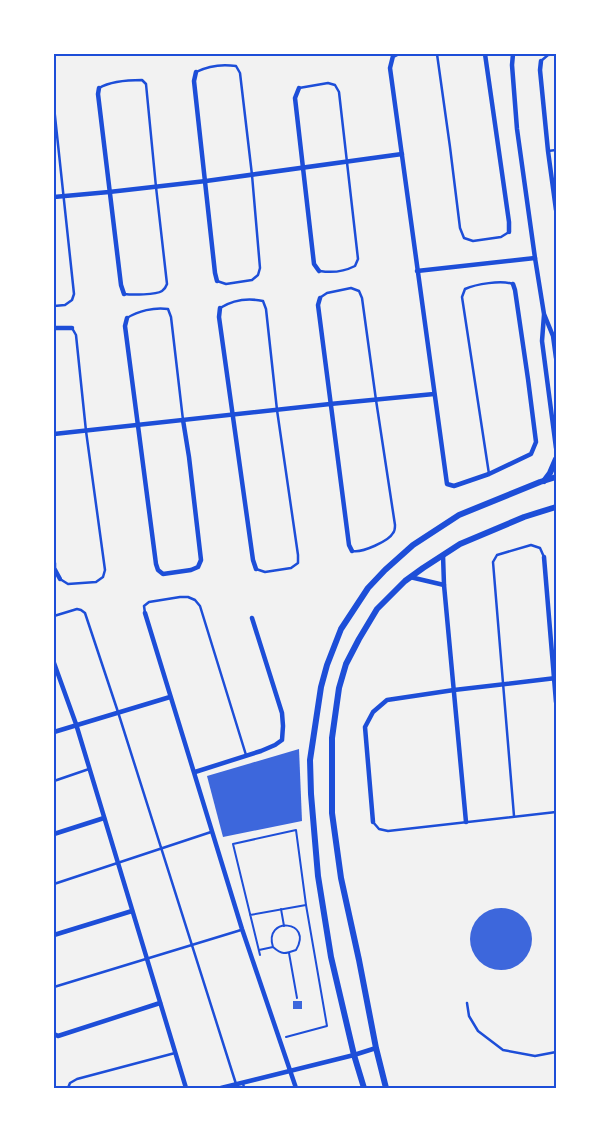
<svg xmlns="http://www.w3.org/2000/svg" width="610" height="1142" font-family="'Public Sans',sans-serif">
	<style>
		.building { fill: #3d67dc }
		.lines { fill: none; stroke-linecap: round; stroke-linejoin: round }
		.path { stroke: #1d4ed8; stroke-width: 2 }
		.service { stroke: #1d4ed8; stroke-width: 2.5 }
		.minor { stroke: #1d4ed8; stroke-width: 4.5 }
		.secondary { stroke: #1d4ed8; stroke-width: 6 }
		.neatline { fill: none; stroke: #1d4ed8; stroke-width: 2 }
	</style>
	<rect width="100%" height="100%" fill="#f2f2f2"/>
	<!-- building -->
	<g class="building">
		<path d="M 299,749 L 302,821 L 223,837 L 207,776 Z"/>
		<circle cx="501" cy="939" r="31"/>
		<rect x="293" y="1001" width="9" height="8"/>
	</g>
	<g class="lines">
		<!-- path -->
		<g class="path">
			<path d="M 281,909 L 284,926"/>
			<path d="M 250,915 L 306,905 L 296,830 L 233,844 L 260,955"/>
			<path d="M 259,950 L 273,947 C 282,955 285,954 296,950 C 314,920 263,916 273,947"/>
			<path d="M 289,953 L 297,998"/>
			<path d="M 286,1037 L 327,1026 L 306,905"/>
		</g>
		<!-- service -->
		<g class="service">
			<path d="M 437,54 L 450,147 L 460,228 L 464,238 L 473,241 L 501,237 L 509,232"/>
			<path d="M 541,61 L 548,55 L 556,54"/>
			<path d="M 196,72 C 208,66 223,64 236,66 L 240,73 L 252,175 L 260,268 L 258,275 L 252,280 L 226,284 L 217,281"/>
			<path d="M 99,88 C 111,81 129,80 142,80 L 146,84 L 156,187 L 167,284 C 166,287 165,289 162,291 C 156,295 132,295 124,294"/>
			<path d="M 299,88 L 328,83 L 335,85 L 339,92 L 358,259 L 355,266 C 345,271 332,273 320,271"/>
			<path d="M 54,107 L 74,294 L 72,300 L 65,305 L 54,306"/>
			<path d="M 548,151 L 556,150"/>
			<path d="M 321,297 L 327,293 L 351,288 L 359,291 L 362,298 L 376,400 L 395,525 C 395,528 395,531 393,533 C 389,541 362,553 353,551"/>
			<path d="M 220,308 C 233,300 249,298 263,301 L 266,309 L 277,410 L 298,555 L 298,563 L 291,568 L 265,572 L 256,569"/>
			<path d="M 127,318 C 138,311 154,307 168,309 L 171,317 L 183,420"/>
			<path d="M 489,474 L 462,297 L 465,289 C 476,284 501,280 513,284"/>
			<path d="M 60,579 L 68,584 L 96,582 L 103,577 L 105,570 L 86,431 L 76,335 L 72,328"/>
			<path d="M 145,613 L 144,606 L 149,602 L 180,597 L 188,597 L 195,600 L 200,606 L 246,755"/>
			<path d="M 54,616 L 77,609 L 81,610 L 85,613 L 118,712 L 236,1084"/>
			<path d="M 54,781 L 89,769"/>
			<path d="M 514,816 L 493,562 L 497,555 L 531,545 L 540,548 L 544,557"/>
			<path d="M 373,822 L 379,829 L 388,831 L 556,812"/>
			<path d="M 54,884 L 211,832"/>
			<path d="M 54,987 L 241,930"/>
			<path d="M 467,1003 L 469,1016 L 478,1031 L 503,1050 L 535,1056 L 556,1052"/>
			<path d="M 243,1083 L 244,1088"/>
			<path d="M 68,1088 L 70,1083 L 77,1079 L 175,1053"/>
		</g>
		<!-- minor -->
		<g class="minor">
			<path d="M 397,54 L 393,56 L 390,68 L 447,484 L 454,486 L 489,474 L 531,454 L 536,442 L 528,379 L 515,290 L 513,284"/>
			<path d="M 485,54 L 509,222 L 509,232"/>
			<path d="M 513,54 L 512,65 L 517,129 L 535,258 L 544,314 L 553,336 L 556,358"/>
			<path d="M 541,61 L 540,70 L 548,151 L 556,210"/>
			<path d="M 196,72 L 194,81 L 215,273 L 217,281"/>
			<path d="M 99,88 L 98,94 L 121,285 L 124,294"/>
			<path d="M 299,88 L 295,98 L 314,264 L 319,271"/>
			<path d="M 54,197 L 109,192 L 206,181 L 402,154"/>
			<path d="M 417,271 L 535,258"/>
			<path d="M 320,298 L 318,305 L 349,545 L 352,551"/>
			<path d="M 220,308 L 219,317 L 253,560 L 256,569"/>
			<path d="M 544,315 L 542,341 L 556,448"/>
			<path d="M 127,318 L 125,326 L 156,564 L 158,570 L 163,574 L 191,570 L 198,567 L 201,560 L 189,457 L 183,420"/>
			<path d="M 54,328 L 72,328"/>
			<path d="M 54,434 L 330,404 L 434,394"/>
			<path d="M 443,555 L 444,585 L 466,822"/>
			<path d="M 544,557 L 556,702"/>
			<path d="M 54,563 L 54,568 L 60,579"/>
			<path d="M 410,577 L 444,585"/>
			<path d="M 145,613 L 242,929 L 296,1088"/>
			<path d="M 54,663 L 76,724 L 186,1088"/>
			<path d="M 54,732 L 170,697"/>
			<path d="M 195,772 L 261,751 L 275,745 L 282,740 L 283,726 L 282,713 L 252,618"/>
			<path d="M 373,822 L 365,727 L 373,712 L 387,700 L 454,690 L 556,678"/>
			<path d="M 54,834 L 104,818"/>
			<path d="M 54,935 L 132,911"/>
			<path d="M 54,1034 L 58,1036 L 160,1003"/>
			<path d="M 221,1088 L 354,1055 L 376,1048"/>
		</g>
		<!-- secondary -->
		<g class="secondary">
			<path d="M 544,481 L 550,473 L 556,459"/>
			<path d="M 364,1088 L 354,1055 L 331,957 L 318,876 L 311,794 L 310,760 L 321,687 L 327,665 L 341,629 L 368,588 L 385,570 L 413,545 L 459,515 L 540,482 L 556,477"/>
			<path d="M 386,1088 L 376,1048 L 359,960 L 341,878 L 332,813 L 332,738 L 339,688 L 346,664 L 359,639 L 377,609 L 405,581 L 423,568 L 460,544 L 524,517 L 556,507"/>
		</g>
	</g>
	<!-- border -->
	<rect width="610" height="1142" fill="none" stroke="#ffffff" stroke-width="110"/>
	<rect x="55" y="55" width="500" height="1032" class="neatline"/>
</svg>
